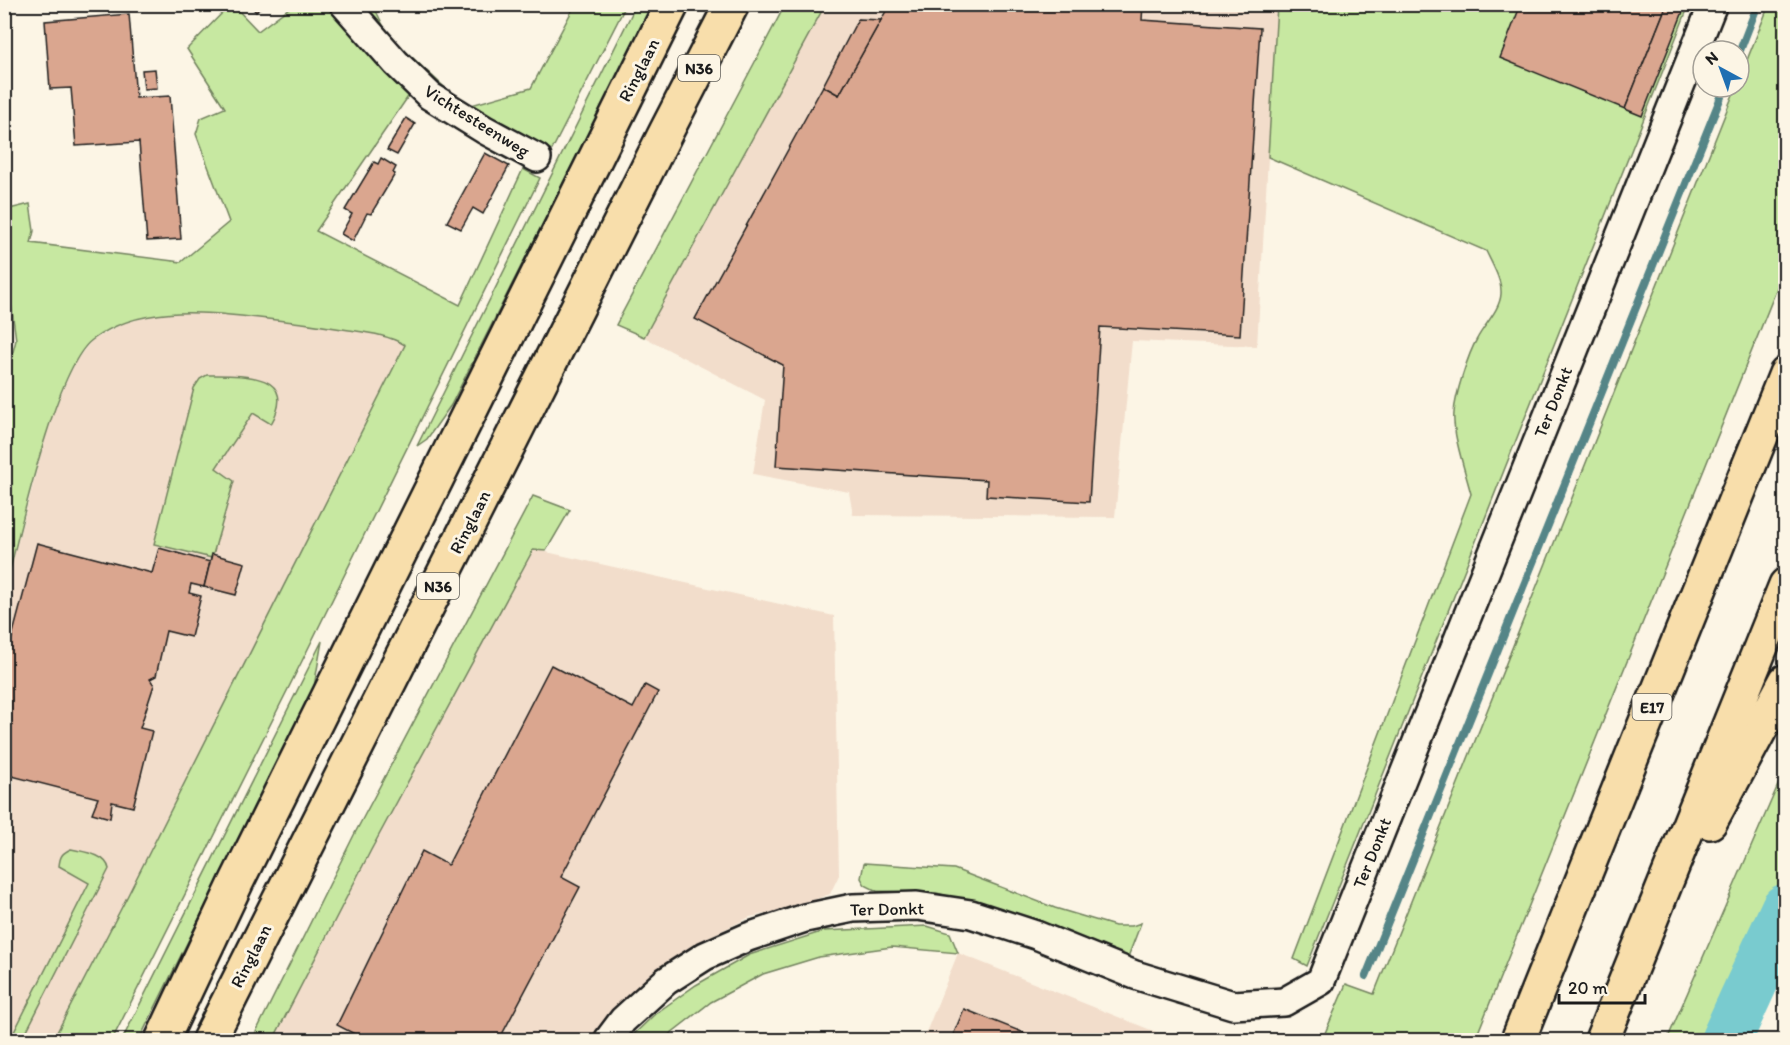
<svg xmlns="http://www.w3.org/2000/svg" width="1790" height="1045" font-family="Itim,sans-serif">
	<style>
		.built { fill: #f2ddcb }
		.green { fill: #c7e8a1; stroke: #72825e; stroke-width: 1.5 }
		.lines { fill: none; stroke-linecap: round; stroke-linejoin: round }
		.stream { stroke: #548587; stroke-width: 8 }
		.river { stroke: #79cbcf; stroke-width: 51 }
		.building { fill: #daa68f; stroke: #1c1c1c; stroke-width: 1.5 }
		.minor-casing { stroke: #1c1c1c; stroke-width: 32 }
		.major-casing { stroke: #1c1c1c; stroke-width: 38 }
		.highway-casing { stroke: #1c1c1c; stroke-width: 38 }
		.minor { stroke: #fcf5e5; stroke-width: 27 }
		.major { stroke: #f8deab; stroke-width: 33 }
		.highway { stroke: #f8deab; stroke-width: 33 }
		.labels { text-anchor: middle; stroke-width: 6; stroke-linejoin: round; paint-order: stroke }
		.shield { fill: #fcf5e5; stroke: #5f5d58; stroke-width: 1.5 }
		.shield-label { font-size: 16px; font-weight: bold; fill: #1c1c1c }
		.street-label { font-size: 18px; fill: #1c1c1c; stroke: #fcf5e5 }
	</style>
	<rect width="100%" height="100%" fill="#fcf5e5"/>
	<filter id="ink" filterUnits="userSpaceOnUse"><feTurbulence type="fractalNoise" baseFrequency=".0167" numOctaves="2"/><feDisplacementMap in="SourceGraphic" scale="12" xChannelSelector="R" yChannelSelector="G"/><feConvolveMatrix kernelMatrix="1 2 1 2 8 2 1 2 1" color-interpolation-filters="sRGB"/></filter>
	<g filter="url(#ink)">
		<!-- built -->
		<g class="built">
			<path d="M 825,5 L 1277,5 L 1257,346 L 1132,341 L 1115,517 L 853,515 L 849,492 L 753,474 L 765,400 L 644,337 Z"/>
			<path d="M 211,312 L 312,324 L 392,337 L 405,345 L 124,903 L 53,1040 L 5,1040 L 5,590 L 50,420 L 75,362 L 91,341 L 124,323 L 163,313 Z"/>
			<path d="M 533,549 L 834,616 L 839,875 L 830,894 L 789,909 L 750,917 L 709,937 L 679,956 L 612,1012 L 590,1040 L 273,1040 L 371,850 Z"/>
			<path d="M 958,953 L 1176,1040 L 923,1040 Z"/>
		</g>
		<!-- green -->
		<g class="green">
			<path d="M 230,5 L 233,5 L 258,31 L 293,5 L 336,5 L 414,88 L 316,231 L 460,305 L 523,169 L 540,178 L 303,659 L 112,1040 L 53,1040 L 124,903 L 405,345 C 388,335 369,333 349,330 C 319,325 289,321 259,318 C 203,312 140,304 92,340 C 55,368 18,539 5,590 L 5,383 L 16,340 L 9,289 L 5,279 L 5,210 L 30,204 L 34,231 L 31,243 L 181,262 L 229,222 L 196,134 L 201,118 L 225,108 L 187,49 Z"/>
			<path d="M 373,5 L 388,35 L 454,96 L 468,106 L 531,88 L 575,5 L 626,5 L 552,150 L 539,143 L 536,151 L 452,104 L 352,7 Z"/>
			<path d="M 636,5 L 653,5 L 451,405 L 427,439 L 417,446 Z"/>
			<path d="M 785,5 L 825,5 L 644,337 L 616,325 Z"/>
			<path d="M 1277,5 L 1689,5 L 1307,966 L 1294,959 L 1471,494 C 1466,474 1452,433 1454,413 C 1455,396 1468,354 1477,339 C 1484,325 1500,310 1501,294 C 1502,280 1492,264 1486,251 L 1268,157 Z"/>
			<path d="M 1769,5 L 1785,5 L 1785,268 L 1475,1040 L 1322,1040 L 1346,984 L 1374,994 L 1736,87 L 1739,87 L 1739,80 Z"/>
			<path d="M 207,375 C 241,375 300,372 271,424 L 253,413 L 216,468 L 234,481 L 212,558 L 154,544 L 194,388 L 200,379 Z"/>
			<path d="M 533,496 L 570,510 L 546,551 L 533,550 L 371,850 L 273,1040 L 252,1040 L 354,835 Z"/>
			<path d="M 322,641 L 314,687 L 139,1040 L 122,1040 Z"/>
			<path d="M 1785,769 L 1785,936 L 1736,1040 L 1667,1040 Z"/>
			<path d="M 71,849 C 84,852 106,854 109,869 L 22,1040 L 10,1040 L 89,883 L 59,866 C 60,856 62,853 71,849 Z"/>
			<path d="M 864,863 L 954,869 L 1055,908 L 1115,926 L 1132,926 L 1141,923 L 1128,957 L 993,909 L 937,893 L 877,891 L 865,885 L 861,878 Z"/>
			<path d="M 927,926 L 950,933 L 958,953 L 892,947 L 819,957 L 763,974 L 711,1002 L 662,1040 L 628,1040 L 655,1014 L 696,985 L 749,955 L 824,931 Z"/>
		</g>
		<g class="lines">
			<!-- stream -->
			<g class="stream">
				<path d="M 1739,53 L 1758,4"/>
				<path d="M 1366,976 L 1725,87"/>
			</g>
			<!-- river -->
			<path class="river" d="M 1726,1040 L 1786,909"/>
		</g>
		<!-- building -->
		<g class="building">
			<path d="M 249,4 L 264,4 L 256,12 Z"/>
			<path d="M 890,4 L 1143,4 L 1142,20 L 1260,28 L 1240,335 L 1100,327 L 1089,502 L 986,496 L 987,480 L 776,466 L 783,365 L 695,319 L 823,86 L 839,95 Z"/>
			<path d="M 1521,4 L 1667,4 L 1625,109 L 1500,58 Z"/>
			<path d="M 1667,4 L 1686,4 L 1642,116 L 1625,109 Z"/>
			<path d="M 129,14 L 136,98 L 170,96 L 181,239 L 147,241 L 139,142 L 76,146 L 71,88 L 50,89 L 45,21 Z"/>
			<path d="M 858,19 L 881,20 L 839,95 L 823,86 Z"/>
			<path d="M 155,69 L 157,88 L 144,89 L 142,70 Z"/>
			<path d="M 406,118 L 415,124 L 397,155 L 387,150 Z"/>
			<path d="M 485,153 L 509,166 L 483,214 L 473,208 L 461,229 L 447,222 Z"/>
			<path d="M 381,158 L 396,167 L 393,173 L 395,174 L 371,214 L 367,213 L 353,241 L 341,234 L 352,214 L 345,210 L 374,162 L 378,164 Z"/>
			<path d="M 37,543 L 152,573 L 159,548 L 210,562 L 204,587 L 191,584 L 189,593 L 201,596 L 191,637 L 166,631 L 156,676 L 150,679 L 154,685 L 140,728 L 152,731 L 133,807 L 112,802 L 110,818 L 92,813 L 98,798 L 4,774 L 4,667 Z"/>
			<path d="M 212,554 L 245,563 L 236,595 L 204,587 Z"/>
			<path d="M 551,665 L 633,708 L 645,685 L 658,692 L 561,877 L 580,887 L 499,1040 L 366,1040 L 337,1025 L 422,851 L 448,865 Z"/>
			<path d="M 964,1009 L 1042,1040 L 951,1040 Z"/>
		</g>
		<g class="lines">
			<defs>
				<g id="minor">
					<path d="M 344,4 L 396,63 L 430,96 L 485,130 L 537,158"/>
					<path d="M 608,1040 L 623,1020 L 666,981 L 705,956 L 748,937 L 805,918 L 853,908 L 917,906 L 971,914 L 1036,935 L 1135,975 L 1233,1005 L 1284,1002 L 1321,981 L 1713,4"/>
				</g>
				<g id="major">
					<path d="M 162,1040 L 237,881 L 672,4"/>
					<path d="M 209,1040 L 666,132 L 732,4"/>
				</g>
				<g id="highway">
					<path d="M 1710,822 L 1786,681"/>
					<path d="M 1518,1040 L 1786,374"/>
					<path d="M 1602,1040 L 1786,585"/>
				</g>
			</defs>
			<!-- minor casing -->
			<use href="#minor" class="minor-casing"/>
			<!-- major casing -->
			<use href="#major" class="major-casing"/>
			<!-- highway casing -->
			<use href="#highway" class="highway-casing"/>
			<!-- minor -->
			<use href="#minor" class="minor"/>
			<!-- major -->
			<use href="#major" class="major"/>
			<!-- highway -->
			<use href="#highway" class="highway"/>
		</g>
	</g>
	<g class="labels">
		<!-- shield labels -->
		<g class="shield">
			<rect x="678" y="55" width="42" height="26" rx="4.5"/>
			<rect x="417" y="573" width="42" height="26" rx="4.5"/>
			<rect x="1632.5" y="694" width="39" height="26" rx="4.5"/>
		</g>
		<g class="shield-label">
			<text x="699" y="74">N36</text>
			<text x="438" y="592">N36</text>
			<text x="1652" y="713">E17</text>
		</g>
		<!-- street labels -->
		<g class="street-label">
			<text transform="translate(639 70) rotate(-63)" y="6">Ringlaan</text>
			<text transform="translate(477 121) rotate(32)" y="6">Vichtesteenweg</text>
			<text transform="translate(1553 402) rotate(-68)" y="6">Ter Donkt</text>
			<text transform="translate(470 522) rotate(-63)" y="6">Ringlaan</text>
			<text transform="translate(1372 853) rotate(-68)" y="6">Ter Donkt</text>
			<text transform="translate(887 909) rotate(-1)" y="6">Ter Donkt</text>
			<text transform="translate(251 956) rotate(-63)" y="6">Ringlaan</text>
		</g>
	</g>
	<!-- margin -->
	<rect width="1790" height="1045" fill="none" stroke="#fcf5e5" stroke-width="24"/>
	<rect x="12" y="12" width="1766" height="1021" fill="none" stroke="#1c1c1c" stroke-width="2" filter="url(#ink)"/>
	<!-- north arrow -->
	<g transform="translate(1721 69) rotate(319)"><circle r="28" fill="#fcf5e5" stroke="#a29e95" stroke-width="1.5"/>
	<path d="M0-4.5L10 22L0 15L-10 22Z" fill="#1f6fb2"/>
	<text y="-9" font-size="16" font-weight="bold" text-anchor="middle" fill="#1c1c1c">N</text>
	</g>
	<!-- scale -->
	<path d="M1559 994v9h86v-9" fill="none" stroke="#1c1c1c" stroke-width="3"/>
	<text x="1568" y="994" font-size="18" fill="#1c1c1c" stroke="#fcf5e5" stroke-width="4.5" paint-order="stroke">20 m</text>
</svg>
